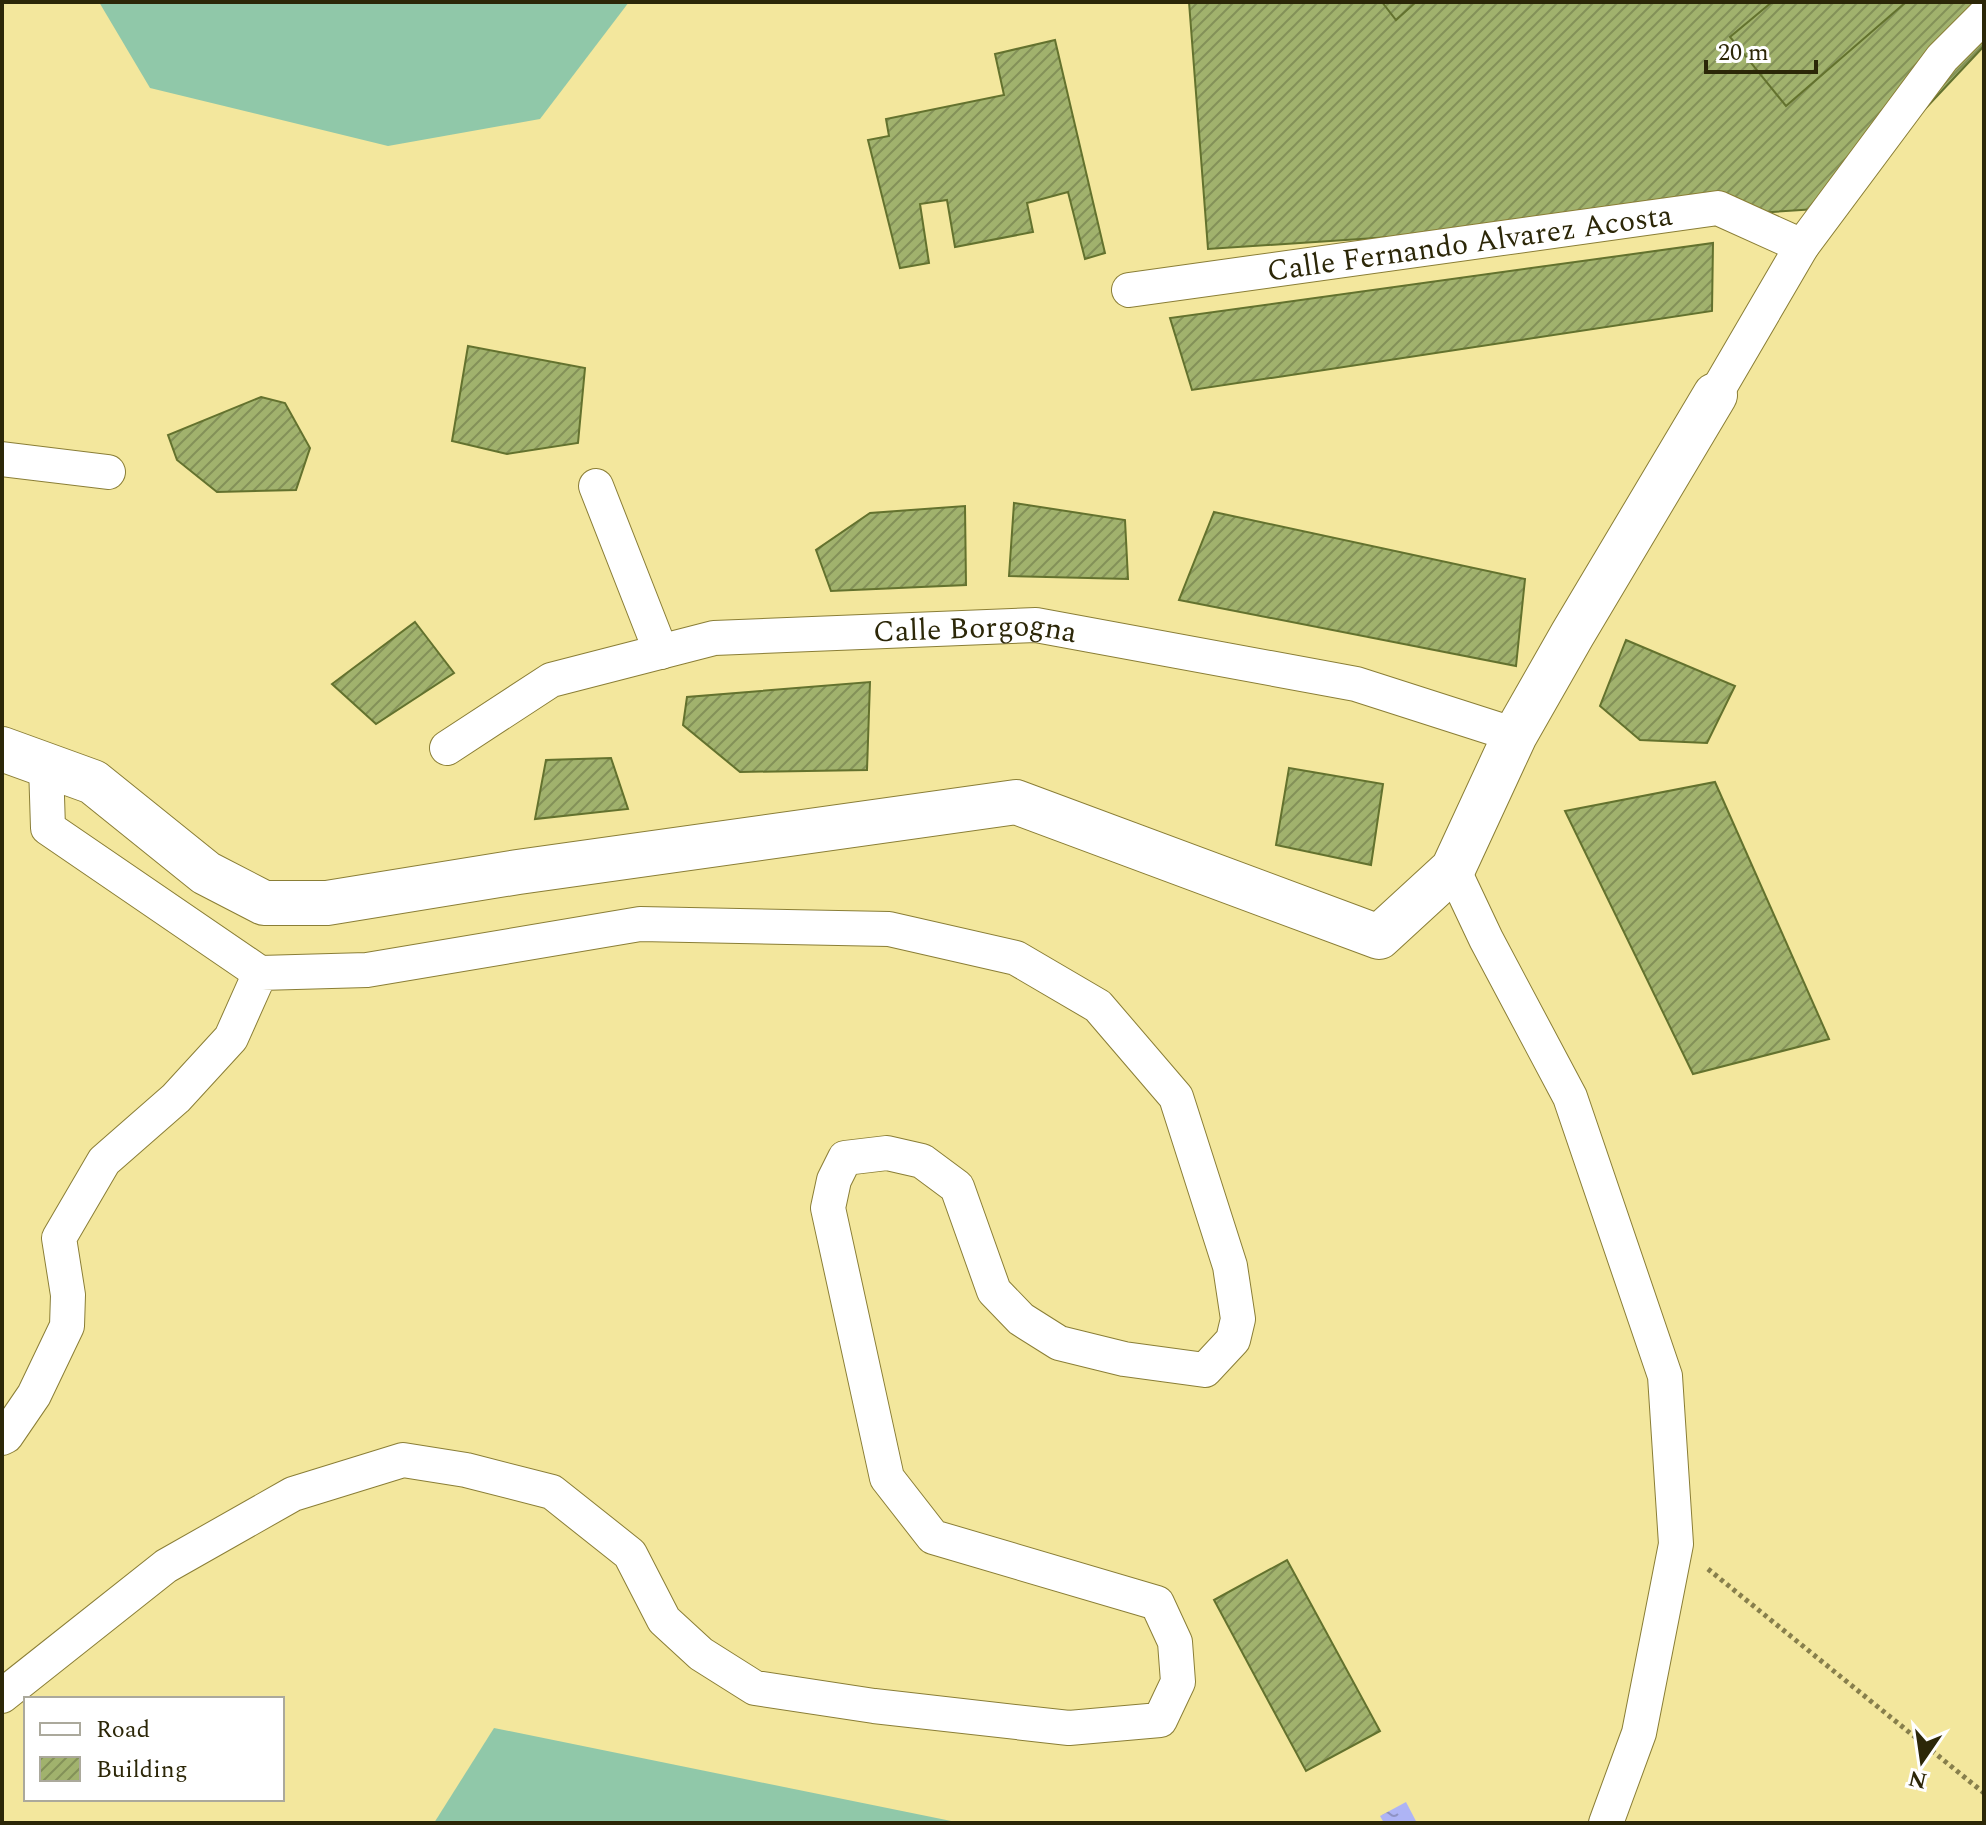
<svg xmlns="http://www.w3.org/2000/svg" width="1986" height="1825" font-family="Spectral,serif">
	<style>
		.grass { fill: #90c8a9 }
		.water { fill: url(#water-ripples) }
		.building { fill: url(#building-hatch); stroke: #63722e; stroke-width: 2 }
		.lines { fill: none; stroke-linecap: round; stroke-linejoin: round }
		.street-casing { stroke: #8a7e36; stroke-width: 36 }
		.secondary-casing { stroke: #8a7e36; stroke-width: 46 }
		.path { stroke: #877f4c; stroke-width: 5; stroke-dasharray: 4 4; stroke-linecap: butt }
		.street { stroke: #fff; stroke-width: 34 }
		.secondary { stroke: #fff; stroke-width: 44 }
		.labels { text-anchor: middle; stroke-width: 8; stroke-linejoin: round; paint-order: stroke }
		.street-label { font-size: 30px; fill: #2c2708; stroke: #fff }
	</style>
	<defs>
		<pattern id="water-ripples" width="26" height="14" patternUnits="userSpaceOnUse" patternTransform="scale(2)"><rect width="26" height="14" fill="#aeb4f5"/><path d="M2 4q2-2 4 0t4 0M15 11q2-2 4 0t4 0" fill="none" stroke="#8e92c4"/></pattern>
		<pattern id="building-hatch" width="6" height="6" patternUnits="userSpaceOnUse" patternTransform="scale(2)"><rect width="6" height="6" fill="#a1b26d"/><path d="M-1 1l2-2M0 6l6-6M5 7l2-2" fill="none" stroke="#839158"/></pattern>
	</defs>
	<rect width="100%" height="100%" fill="#f3e79d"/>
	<!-- grass -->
	<g class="grass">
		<path d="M 99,2 L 629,2 L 540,119 L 388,146 L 150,88 Z"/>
		<path d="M 494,1728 L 961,1823 L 434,1823 Z"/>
	</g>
	<!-- water -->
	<path class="water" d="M 1406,1802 L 1417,1823 L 1384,1823 L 1380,1816 Z"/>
	<!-- building -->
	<g class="building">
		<path d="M 1189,2 L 1984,2 L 1984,46 L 1832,208 L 1208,249 Z"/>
		<path d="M 1382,2 L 1416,2 L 1396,20 Z"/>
		<path d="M 1772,2 L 1906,2 L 1786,106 L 1730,37 Z"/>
		<path d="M 1055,40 L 1105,253 L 1085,259 L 1068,192 L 1027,203 L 1033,232 L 955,247 L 947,200 L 920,204 L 929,263 L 900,268 L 868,140 L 889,136 L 886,119 L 1004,95 L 995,54 Z"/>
		<path d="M 1713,243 L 1712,311 L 1192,390 L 1170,318 Z"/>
		<path d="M 468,346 L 585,368 L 578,443 L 507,454 L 452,441 Z"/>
		<path d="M 261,397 L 285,403 L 310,448 L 296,490 L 217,492 L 177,460 L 168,435 Z"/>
		<path d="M 1014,503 L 1125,520 L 1128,579 L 1009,576 Z"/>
		<path d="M 965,506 L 966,585 L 831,591 L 816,550 L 870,513 Z"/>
		<path d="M 1214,512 L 1525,579 L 1516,666 L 1179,600 Z"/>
		<path d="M 415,622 L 454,673 L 376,724 L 332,684 Z"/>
		<path d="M 1626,640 L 1735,686 L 1707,743 L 1640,740 L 1600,706 Z"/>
		<path d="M 870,682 L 867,770 L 740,772 L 683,725 L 687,697 Z"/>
		<path d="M 611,758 L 628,809 L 535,819 L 546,760 Z"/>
		<path d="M 1289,768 L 1383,784 L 1371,865 L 1276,845 Z"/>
		<path d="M 1715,782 L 1829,1039 L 1693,1074 L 1565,811 Z"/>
		<path d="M 1287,1560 L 1380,1731 L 1306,1771 L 1214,1600 Z"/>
	</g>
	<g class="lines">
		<defs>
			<g id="street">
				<path id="s1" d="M 1129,290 L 1718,208 L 1802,246"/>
				<path d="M 1715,395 L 1802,246 L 1942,58 L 1984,16"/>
				<path d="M 2,459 L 108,472"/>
				<path d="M 596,486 L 661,652"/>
				<path id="s2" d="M 447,748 L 551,680 L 714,638 L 1036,625 L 1356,684 L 1515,735"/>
				<path d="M 46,765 L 48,828 L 260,973"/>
				<path d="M 1453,869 L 1486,939 L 1570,1097 L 1665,1376 L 1676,1544 L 1639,1733 L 1606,1823"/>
				<path d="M 2,1438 L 6,1436 L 34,1395 L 67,1326 L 68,1295 L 59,1238 L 104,1161 L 176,1098 L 231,1038 L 260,973 L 367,970 L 640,924 L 889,929 L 1016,958 L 1098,1006 L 1176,1097 L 1230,1266 L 1238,1319 L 1233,1340 L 1205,1370 L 1124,1359 L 1059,1343 L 1021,1319 L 994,1291 L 957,1187 L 922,1161 L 887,1153 L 845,1158 L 834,1180 L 828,1208 L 887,1478 L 933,1537 L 1157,1603 L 1175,1642 L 1178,1682 L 1160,1720 L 1069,1728 L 874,1706 L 755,1688 L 701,1654 L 664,1620 L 630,1554 L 552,1492 L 466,1470 L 403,1460 L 293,1494 L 166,1566 L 2,1696"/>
			</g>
			<path id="secondary" d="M 2,749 L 93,782 L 206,873 L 264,903 L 327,903 L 518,872 L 1016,802 L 1379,937 L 1453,869 L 1515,735 L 1572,635 L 1715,395"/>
		</defs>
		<!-- street casing -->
		<use href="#street" class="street-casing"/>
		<!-- secondary casing -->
		<use href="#secondary" class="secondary-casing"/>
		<!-- path -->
		<path class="path" d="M 1708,1569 L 1984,1793"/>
		<!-- street -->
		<use href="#street" class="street"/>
		<!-- secondary -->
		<use href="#secondary" class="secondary"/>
	</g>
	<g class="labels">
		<!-- street labels -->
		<g class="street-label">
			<text dy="10" stroke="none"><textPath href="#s1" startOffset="344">Calle Fernando Alvarez Acosta</textPath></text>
			<text dy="10" stroke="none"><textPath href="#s2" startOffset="554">Calle Borgogna</textPath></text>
		</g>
	</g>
	<!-- border -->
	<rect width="1986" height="1825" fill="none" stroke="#2c2708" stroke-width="8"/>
	<!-- legend -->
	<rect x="24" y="1697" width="260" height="104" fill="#ffffff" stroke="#aba99c" stroke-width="2"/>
	<rect x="40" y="1723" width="40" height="12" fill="#ffffff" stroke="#aba99c" stroke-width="2"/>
	<text x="96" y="1737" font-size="24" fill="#2c2708">Road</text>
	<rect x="40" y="1757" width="40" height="24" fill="url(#building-hatch)" stroke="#aba99c" stroke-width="2"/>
	<text x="96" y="1777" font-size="24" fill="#2c2708">Building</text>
	<!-- north arrow -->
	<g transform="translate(1922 1761) rotate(193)" stroke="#ffffff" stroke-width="6" paint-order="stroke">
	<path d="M0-6L14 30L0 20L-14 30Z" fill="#2c2708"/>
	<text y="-12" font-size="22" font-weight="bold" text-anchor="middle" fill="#2c2708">N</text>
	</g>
	<!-- scale -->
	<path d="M1706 60v12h110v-12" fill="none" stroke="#2c2708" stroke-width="4"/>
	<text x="1718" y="60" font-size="24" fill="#2c2708" stroke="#ffffff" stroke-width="6" paint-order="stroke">20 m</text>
</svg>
